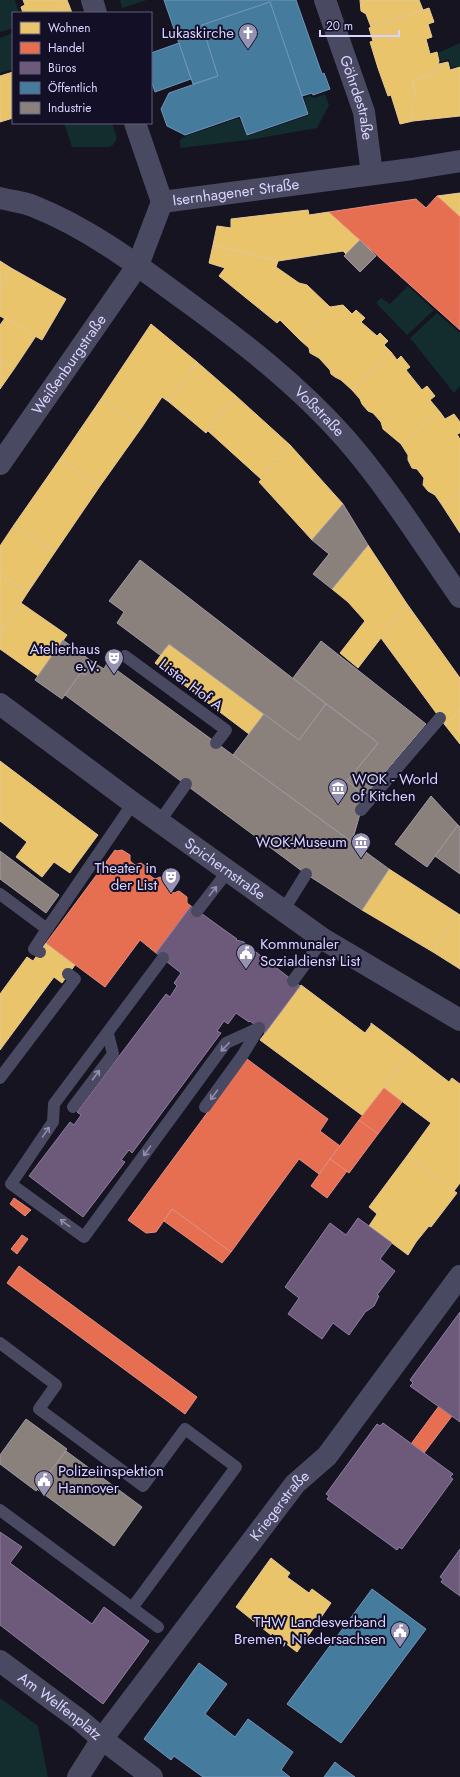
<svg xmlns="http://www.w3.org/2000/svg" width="460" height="1777" font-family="Jost,sans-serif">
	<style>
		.green { fill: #132c2d }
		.homes { fill: #e9c46a; stroke: #e4c997 }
		.shops { fill: #e76f51; stroke: #e38d85 }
		.offices { fill: #6d597a; stroke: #8d7ea2 }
		.public { fill: #457b9d; stroke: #7196ba }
		.industry { fill: #8a817c; stroke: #a29aa3 }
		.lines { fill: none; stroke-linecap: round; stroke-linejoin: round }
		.service { stroke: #4a4962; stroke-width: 12 }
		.minor { stroke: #4a4962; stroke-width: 22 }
		.tertiary { stroke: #4a4962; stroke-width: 22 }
		.oneway { stroke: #928eb0 }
		.labels { text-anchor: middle; stroke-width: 4; stroke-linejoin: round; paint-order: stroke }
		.poi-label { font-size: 15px; fill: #d9d4ff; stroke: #130f26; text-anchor: end }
		.street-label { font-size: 15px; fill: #d9d4ff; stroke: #130f26 }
	</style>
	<rect width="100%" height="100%" fill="#161421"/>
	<!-- green -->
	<g class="green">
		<path d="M 0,0 L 15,0 L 19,13 L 13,13 L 13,20 L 11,21 L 13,28 L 0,32 Z"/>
		<path d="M 120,0 L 147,0 L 122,8 Z"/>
		<path d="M 13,33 L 13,69 L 0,73 L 0,38 Z"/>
		<path d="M 460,43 L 460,66 L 451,68 L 449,59 L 441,62 L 438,53 Z"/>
		<path d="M 325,94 L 329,105 L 317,128 L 248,140 L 180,148 L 180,140 L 186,136 L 239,118 L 247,136 L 309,115 L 304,98 L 310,96 L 314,98 Z"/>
		<path d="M 64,123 L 112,123 L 117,138 L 113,145 L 109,147 L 72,147 Z"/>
		<path d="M 408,286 L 434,310 L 407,335 L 376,303 L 381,298 L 390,304 Z"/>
		<path d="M 437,313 L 460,333 L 460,386 L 454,393 L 410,338 Z"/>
		<path d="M 0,1698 L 38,1726 L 48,1777 L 0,1777 Z"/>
	</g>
	<!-- homes -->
	<g class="homes">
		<path d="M 23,0 L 67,0 L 69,5 L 47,13 L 23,13 L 21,7 L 25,5 Z"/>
		<path d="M 360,0 L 419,0 L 423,10 L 371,27 L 366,14 L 361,11 Z"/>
		<path d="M 69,5 L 72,13 L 47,13 Z"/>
		<path d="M 429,8 L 434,22 L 428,24 L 432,37 L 426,39 L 430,54 L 437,52 L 439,61 L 436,73 L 412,81 L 417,98 L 410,108 L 413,121 L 400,124 L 391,95 L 388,96 L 378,68 L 370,42 L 373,41 L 369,28 Z"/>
		<path d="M 448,62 L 450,70 L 460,67 L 460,116 L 413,121 L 410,108 L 417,98 L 412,81 L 436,73 L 439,64 Z"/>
		<path d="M 13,72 L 13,118 L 0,122 L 0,76 Z"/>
		<path d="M 460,193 L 460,217 L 437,196 Z"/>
		<path d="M 308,210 L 309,215 L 329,212 L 360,240 L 346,254 L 343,251 L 278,261 L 213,245 L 217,226 L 231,228 L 231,219 Z"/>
		<path d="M 213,245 L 278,261 L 276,267 L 299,283 L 307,285 L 330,307 L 300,340 L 280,320 L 277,323 L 219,276 L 225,268 L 209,263 Z"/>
		<path d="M 0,261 L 11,268 L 0,287 Z"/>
		<path d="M 11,268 L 66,299 L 42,340 L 0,316 L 0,287 Z"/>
		<path d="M 343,305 L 352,314 L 356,310 L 365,318 L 361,322 L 377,336 L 380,333 L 388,341 L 384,345 L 391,352 L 352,390 L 341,380 L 335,377 L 331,374 L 330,370 L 319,358 L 310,353 L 309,348 L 300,340 L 330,307 Z"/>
		<path d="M 5,318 L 36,336 L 14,369 L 0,360 L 0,325 Z"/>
		<path d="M 151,324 L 197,362 L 169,402 L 162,397 L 142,427 L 101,399 Z"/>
		<path d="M 391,352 L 397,360 L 401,356 L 410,367 L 406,370 L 422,390 L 427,386 L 435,396 L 430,400 L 440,412 L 401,444 L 383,429 L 381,422 L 373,413 L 368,411 L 362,404 L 360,399 L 352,390 Z"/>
		<path d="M 0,360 L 14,369 L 0,389 Z"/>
		<path d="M 197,362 L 236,396 L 206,433 L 169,402 Z"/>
		<path d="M 236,396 L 290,445 L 261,479 L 208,431 Z"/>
		<path d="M 101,399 L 142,427 L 100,486 L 60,459 Z"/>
		<path d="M 440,412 L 445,419 L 454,414 L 460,422 L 460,433 L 457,434 L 460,439 L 460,492 L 442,505 L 435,495 L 428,491 L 423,485 L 424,478 L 417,469 L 412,468 L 408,460 L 408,455 L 401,444 Z"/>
		<path d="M 290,445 L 343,504 L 312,540 L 259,482 Z"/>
		<path d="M 60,459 L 100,486 L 55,552 L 14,525 Z"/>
		<path d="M 460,492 L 460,533 L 442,505 Z"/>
		<path d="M 14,525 L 55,552 L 28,592 L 0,574 L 0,546 Z"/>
		<path d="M 368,545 L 407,604 L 358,668 L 340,653 L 365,621 L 348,602 L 332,589 Z"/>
		<path d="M 0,574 L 28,592 L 0,635 Z"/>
		<path d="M 21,603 L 67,635 L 38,676 L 0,649 L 0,635 Z"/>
		<path d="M 407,604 L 460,678 L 460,710 L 445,725 L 381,638 Z"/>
		<path d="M 169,644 L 264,714 L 249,734 L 155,663 Z"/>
		<path d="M 460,710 L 460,744 L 445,725 Z"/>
		<path d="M 0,761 L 98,835 L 70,873 L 54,862 L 42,877 L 16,857 L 27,842 L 0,821 Z"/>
		<path d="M 389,869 L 457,913 L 433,952 L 362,910 Z"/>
		<path d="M 457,913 L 460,915 L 460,969 L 433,952 Z"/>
		<path d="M 46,943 L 75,965 L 62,983 L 54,977 L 0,1050 L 0,994 L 27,957 L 33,961 Z"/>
		<path d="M 301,985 L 365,1033 L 371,1025 L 371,1023 L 410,1052 L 363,1116 L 260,1040 Z"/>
		<path d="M 410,1052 L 449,1082 L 452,1078 L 460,1084 L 460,1183 L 454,1191 L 407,1156 L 431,1123 L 384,1088 Z"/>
		<path d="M 407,1156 L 457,1193 L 431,1227 L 429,1226 L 416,1242 L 408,1255 L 369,1226 L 377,1214 L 369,1207 Z"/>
		<path d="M 271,1558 L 290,1573 L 287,1577 L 309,1593 L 312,1589 L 331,1603 L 297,1652 L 272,1633 L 271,1635 L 236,1607 Z"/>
	</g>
	<!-- shops -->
	<g class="shops">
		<path d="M 437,196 L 460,217 L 460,330 L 329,212 L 416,199 L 426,208 Z"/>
		<path d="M 115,850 L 117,851 L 122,850 L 130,855 L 130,861 L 135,865 L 141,863 L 149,869 L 149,875 L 155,879 L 160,877 L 168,883 L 168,889 L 174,893 L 179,891 L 187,897 L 187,903 L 191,906 L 156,953 L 140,940 L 105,987 L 46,943 Z"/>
		<path d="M 247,1059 L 328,1119 L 320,1131 L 340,1146 L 319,1174 L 299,1159 L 231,1252 L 172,1209 L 156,1232 L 146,1233 L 128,1220 Z"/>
		<path d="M 384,1088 L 402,1102 L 378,1134 L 359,1120 Z"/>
		<path d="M 359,1120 L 378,1134 L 349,1173 L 330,1159 Z"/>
		<path d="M 330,1159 L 347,1171 L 327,1198 L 311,1186 Z"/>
		<path d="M 14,1198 L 31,1210 L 25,1216 L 10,1204 Z"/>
		<path d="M 172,1209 L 231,1252 L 222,1263 L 164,1221 Z"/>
		<path d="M 22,1235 L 28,1239 L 17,1254 L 11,1249 Z"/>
		<path d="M 19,1266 L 197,1397 L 185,1414 L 7,1283 Z"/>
		<path d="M 439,1406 L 452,1416 L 424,1453 L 411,1444 Z"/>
	</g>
	<!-- offices -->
	<g class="offices">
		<path d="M 191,906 L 237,939 L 236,940 L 244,942 L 251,951 L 252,949 L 300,986 L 265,1033 L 250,1021 L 249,1022 L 236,1013 L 228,1024 L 224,1021 L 217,1031 L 221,1033 L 132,1153 L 129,1150 L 121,1160 L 125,1162 L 83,1217 L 29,1176 L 70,1122 L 74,1125 L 81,1115 L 77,1112 L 166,994 L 170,997 L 177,986 L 174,983 L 181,973 L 156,953 Z"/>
		<path d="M 358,1218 L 392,1243 L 380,1259 L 395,1271 L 377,1295 L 379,1296 L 374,1306 L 367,1311 L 366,1311 L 349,1335 L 333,1323 L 322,1339 L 288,1314 L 299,1298 L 285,1287 L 330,1223 L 346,1235 Z"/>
		<path d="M 460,1312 L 460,1422 L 410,1386 L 413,1383 L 410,1380 Z"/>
		<path d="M 383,1423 L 453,1474 L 450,1477 L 453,1479 L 402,1549 L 399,1547 L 397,1550 L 327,1499 L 329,1496 L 326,1494 L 377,1424 L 380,1426 Z"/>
		<path d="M 0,1532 L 22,1547 L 10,1563 L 92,1624 L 104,1607 L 149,1641 L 103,1704 L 0,1625 Z"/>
		<path d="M 460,1549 L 460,1596 L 441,1582 L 443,1579 L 440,1577 Z"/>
	</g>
	<!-- public -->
	<g class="public">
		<path d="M 164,0 L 296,0 L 322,74 L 324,73 L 330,89 L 313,95 L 312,93 L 302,96 L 270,2 L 202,25 L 218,76 L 193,84 Z"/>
		<path d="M 270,2 L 308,114 L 247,135 L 240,116 L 185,135 L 167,126 L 161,109 L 169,93 L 218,76 L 202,25 Z"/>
		<path d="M 179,43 L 191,79 L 155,92 L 151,80 L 151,53 Z"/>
		<path d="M 372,1589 L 426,1629 L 341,1743 L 287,1704 Z"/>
		<path d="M 199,1663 L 227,1684 L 205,1714 L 235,1737 L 248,1719 L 293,1752 L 281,1770 L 290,1777 L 203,1777 L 174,1756 L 171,1760 L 144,1739 Z"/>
		<path d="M 335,1762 L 341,1767 L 355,1777 L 324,1777 Z"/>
	</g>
	<!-- industry -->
	<g class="industry">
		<path d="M 360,240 L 376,256 L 360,272 L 344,256 Z"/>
		<path d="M 343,504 L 368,545 L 332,589 L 313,574 L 329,554 L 312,540 Z"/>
		<path d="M 140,560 L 326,704 L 299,740 L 169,644 L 160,655 L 117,623 L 124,612 L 109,601 Z"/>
		<path d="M 63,640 L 94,663 L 85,675 L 81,673 L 62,699 L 35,680 Z"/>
		<path d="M 321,641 L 426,724 L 365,796 L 347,781 L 378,743 L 293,678 Z"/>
		<path d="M 94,663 L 104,669 L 107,663 L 389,869 L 362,910 L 306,874 L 65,695 L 81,673 L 85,675 Z"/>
		<path d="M 326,704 L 378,743 L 347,781 L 365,796 L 352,842 L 233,755 L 264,714 L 299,740 Z"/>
		<path d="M 431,796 L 458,825 L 427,867 L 395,844 Z"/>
		<path d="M 458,825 L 460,827 L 460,874 L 435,856 Z"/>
		<path d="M 0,851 L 59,895 L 46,913 L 0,879 Z"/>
		<path d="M 26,1419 L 67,1449 L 36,1491 L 0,1464 L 0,1455 Z"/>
		<path d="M 66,1451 L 142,1507 L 114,1546 L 37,1489 Z"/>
	</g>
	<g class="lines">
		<!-- service -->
		<g class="service">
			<path d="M 125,656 L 226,730 L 216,743"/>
			<path d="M 361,810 L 440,718"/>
			<path d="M 160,821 L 186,784"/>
			<path d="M 0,894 L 47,929 L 133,803"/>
			<path d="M 197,911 L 228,871"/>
			<path d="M 283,911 L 306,874"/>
			<path d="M 40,952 L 34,949 L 47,929"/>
			<path d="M 163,958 L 54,1104 L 53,1122 L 11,1184 L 84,1237 L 226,1043 L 259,1028"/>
			<path d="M 293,981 L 323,939"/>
			<path d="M 0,1078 L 75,979 L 68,974"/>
			<path d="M 73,1107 L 113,1054 L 108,1034"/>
			<path d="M 205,1107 L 242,1056 L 259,1028"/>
			<path d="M 0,1343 L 56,1385 L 39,1409 L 143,1486 L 185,1429 L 236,1467 L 132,1608"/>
			<path d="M 0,1510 L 158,1627"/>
		</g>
		<!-- minor -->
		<g class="minor">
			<path d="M 92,0 L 96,13"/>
			<path id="s1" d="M 325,0 L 364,112 L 372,174"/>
			<path d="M 135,123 L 162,202"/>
			<path id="s2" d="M 0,464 L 138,265 L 162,202 L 412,169 L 460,161"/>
			<path id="s3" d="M 0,704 L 133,803 L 323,939 L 460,1020"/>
			<path id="s4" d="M 0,1661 L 81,1721 L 102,1739 L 78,1777"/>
			<path id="s5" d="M 152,1777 L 102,1739 L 295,1484 L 327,1456 L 460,1276"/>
		</g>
		<!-- tertiary -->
		<path class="tertiary" id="s6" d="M 0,198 C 11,201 23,202 33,206 C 91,229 140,267 189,303 C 245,344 299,386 345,438 C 387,486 423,544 460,597"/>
	</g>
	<!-- one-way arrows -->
	<defs><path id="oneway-shaft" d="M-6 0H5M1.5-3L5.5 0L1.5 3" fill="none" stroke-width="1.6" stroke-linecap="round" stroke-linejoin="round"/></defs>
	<g class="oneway">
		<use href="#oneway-shaft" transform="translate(213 891) rotate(-52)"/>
		<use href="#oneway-shaft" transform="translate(225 1047) rotate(134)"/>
		<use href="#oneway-shaft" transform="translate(96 1075) rotate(-53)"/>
		<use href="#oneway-shaft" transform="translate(214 1095) rotate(126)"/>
		<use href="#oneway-shaft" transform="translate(46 1132) rotate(-55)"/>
		<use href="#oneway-shaft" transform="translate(147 1151) rotate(126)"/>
		<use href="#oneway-shaft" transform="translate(65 1223) rotate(-144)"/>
	</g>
	<!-- icons -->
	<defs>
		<symbol id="church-pin" viewBox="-11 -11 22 30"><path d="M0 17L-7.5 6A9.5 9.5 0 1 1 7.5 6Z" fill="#9591b1" stroke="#130f26"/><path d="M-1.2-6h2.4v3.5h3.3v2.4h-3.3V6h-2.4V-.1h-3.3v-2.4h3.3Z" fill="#fff"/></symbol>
		<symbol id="theatre-pin" viewBox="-11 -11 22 30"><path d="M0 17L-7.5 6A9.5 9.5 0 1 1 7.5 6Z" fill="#9591b1" stroke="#130f26"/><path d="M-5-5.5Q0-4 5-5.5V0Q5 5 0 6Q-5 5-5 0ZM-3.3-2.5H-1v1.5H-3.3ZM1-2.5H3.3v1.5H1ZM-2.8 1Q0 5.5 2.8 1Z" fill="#fff"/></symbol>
		<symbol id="museum-pin" viewBox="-11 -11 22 30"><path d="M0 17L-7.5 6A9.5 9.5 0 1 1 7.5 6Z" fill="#9591b1" stroke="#130f26"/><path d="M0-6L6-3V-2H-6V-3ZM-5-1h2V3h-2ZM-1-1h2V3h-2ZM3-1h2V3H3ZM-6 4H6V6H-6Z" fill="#fff"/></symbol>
		<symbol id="civic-pin" viewBox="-11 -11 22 30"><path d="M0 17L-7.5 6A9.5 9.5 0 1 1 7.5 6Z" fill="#9591b1" stroke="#130f26"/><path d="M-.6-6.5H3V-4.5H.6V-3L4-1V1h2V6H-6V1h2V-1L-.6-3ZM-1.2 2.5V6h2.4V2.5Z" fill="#fff"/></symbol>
	</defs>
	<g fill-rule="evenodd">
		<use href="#church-pin" x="237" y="22" width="22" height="30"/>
		<use href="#theatre-pin" x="103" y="647" width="22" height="30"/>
		<use href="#museum-pin" x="327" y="777" width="22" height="30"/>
		<use href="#museum-pin" x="350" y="831" width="22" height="30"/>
		<use href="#theatre-pin" x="160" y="866" width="22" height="30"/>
		<use href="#civic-pin" x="235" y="942" width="22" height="30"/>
		<use href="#civic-pin" x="33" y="1469" width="22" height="30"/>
		<use href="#civic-pin" x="389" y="1620" width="22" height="30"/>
	</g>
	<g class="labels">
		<!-- poi labels -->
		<g class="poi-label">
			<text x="234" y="38">Lukaskirche</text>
			<text x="100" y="654">Atelierhaus<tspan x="100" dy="17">e.V.</tspan></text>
			<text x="352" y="784" text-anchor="start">WOK - World<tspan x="352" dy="17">of Kitchen</tspan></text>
			<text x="347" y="847">WOK-Museum</text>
			<text x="157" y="873">Theater in<tspan x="157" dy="17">der List</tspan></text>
			<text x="260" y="949" text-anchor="start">Kommunaler<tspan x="260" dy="17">Sozialdienst List</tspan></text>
			<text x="58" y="1476" text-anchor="start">Polizeiinspektion<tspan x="58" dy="17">Hannover</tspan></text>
			<text x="386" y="1627">THW Landesverband<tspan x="386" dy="17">Bremen, Niedersachsen</tspan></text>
		</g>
		<!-- street labels -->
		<g class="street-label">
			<text dy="5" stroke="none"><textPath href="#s1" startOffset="103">Göhrdestraße</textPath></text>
			<text dy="5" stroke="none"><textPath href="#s2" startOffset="384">Isernhagener Straße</textPath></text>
			<text dy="5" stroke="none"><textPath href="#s2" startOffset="121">Weißenburgstraße</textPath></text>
			<text dy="5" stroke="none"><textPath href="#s6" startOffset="388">Voßstraße</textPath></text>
			<text transform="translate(191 685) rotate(37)" y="5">Lister Hof A</text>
			<text dy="5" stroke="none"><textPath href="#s3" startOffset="279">Spichernstraße</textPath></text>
			<text dy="5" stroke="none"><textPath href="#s5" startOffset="356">Kriegerstraße</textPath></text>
			<text dy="5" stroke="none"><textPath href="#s4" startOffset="75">Am Welfenplatz</textPath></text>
		</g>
	</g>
	<!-- legend -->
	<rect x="12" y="12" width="140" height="112" fill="#130f26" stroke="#625e7d"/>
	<rect x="20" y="22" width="20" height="12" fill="#e9c46a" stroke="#625e7d"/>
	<text x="48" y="32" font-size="12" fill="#d9d4ff">Wohnen</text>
	<rect x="20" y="42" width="20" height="12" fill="#e76f51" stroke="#625e7d"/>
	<text x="48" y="52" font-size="12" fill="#d9d4ff">Handel</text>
	<rect x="20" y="62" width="20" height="12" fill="#6d597a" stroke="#625e7d"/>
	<text x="48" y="72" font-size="12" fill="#d9d4ff">Büros</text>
	<rect x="20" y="82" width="20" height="12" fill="#457b9d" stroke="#625e7d"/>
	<text x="48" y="92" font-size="12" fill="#d9d4ff">Öffentlich</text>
	<rect x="20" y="102" width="20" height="12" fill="#8a817c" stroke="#625e7d"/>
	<text x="48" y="112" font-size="12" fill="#d9d4ff">Industrie</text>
	<!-- scale -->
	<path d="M320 30v6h79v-6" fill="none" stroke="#d9d4ff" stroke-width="2"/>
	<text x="326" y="30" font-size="12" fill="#d9d4ff" stroke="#130f26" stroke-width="3" paint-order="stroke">20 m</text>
</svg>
